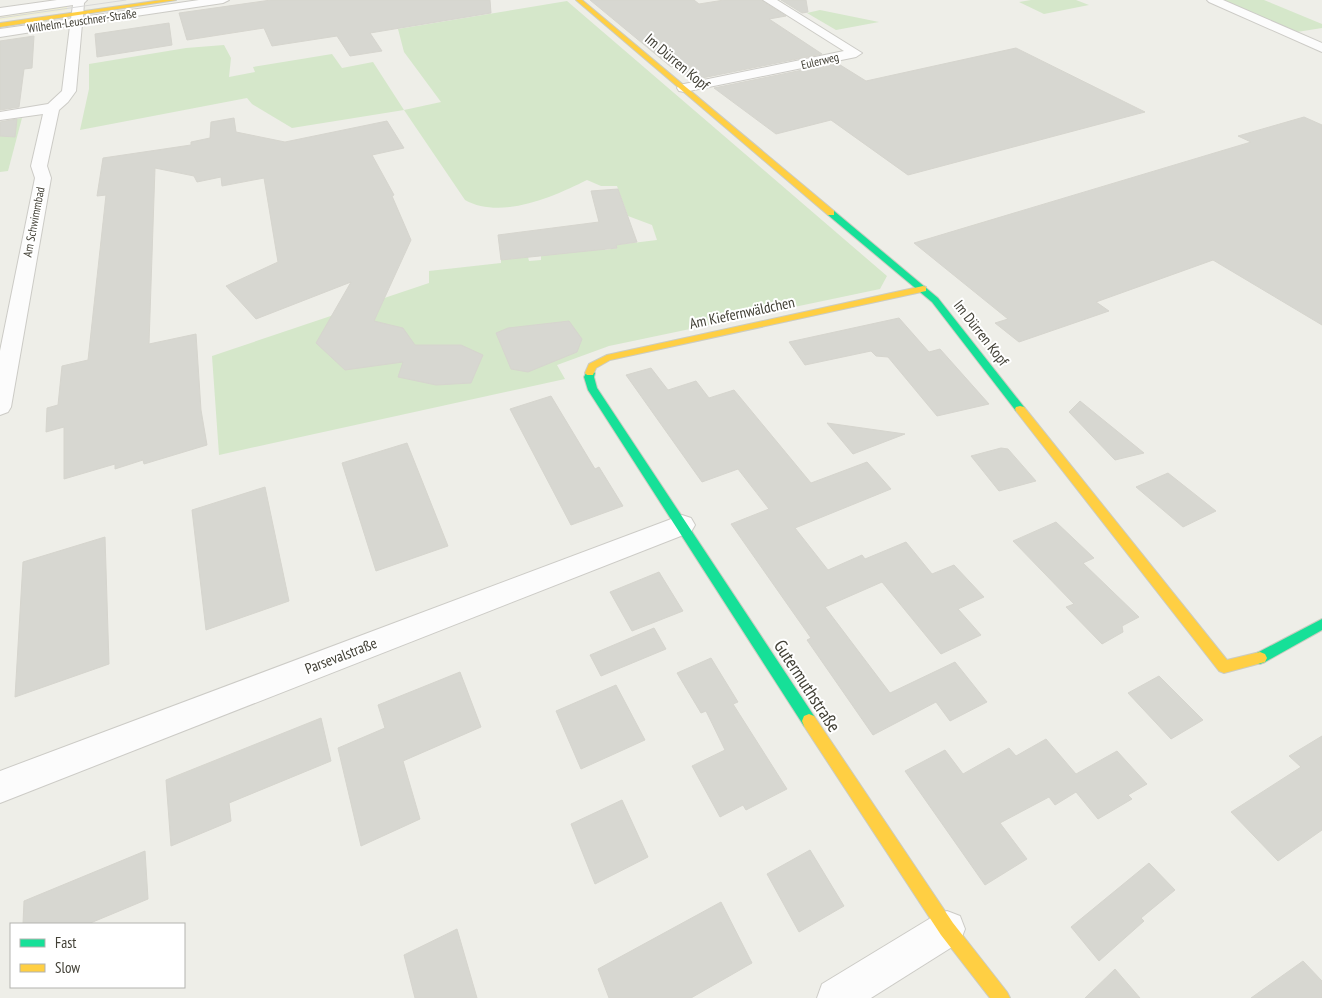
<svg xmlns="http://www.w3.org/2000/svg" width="1322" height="998" font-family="'PT Sans Narrow',sans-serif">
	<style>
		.green { fill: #d5e7ca }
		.sand { fill: #f0f0d4 }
		.building { fill: #d7d7d1; stroke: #d6d5ce }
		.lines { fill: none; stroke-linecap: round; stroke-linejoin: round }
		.street-casing { stroke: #cccbc6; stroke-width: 2 }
		.fast-casing { stroke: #ccccc0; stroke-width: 2 }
		.slow-casing { stroke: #ccccc0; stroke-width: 2 }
		.street { fill: #fcfcfc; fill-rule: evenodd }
		.fast { fill: #16e098; fill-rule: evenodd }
		.slow { fill: #ffcf43; fill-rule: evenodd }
		.tram { stroke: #d8d8d7; stroke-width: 1 }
		.labels { text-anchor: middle; stroke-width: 4; stroke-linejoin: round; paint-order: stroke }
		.far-street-label { font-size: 12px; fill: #424036; stroke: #fff }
		.street-label { font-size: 15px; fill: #424036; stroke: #fff }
		.near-street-label { font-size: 18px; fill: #424036; stroke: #fff }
	</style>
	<rect width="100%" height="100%" fill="#eeeee8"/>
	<!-- green -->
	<g class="green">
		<path d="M 1031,0 L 1076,0 L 1089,5 L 1044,14 L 1019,2 Z"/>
		<path d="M 1223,0 L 1264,0 L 1322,24 L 1322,28 L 1297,32 Z"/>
		<path d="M 567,1 L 887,276 L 880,289 L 609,346 L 557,365 L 565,379 L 219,455 L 212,356 L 429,283 L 429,271 L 501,263 L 501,260 L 528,257 L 529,261 L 541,260 L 541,256 L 604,246 L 605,250 L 617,248 L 616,245 L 657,240 L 652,225 L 628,216 L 617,186 L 601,186 L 587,180 C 553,197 501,220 465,200 L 404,110 L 292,128 L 252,104 L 247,98 L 80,130 L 89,89 L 89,64 L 186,48 L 224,45 L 231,58 L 229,77 L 255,72 L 253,67 L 332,54 L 342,68 L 373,62 L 404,110 L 441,102 L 404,52 L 398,29 Z"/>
		<path d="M 820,10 L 879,22 L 836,30 L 807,13 Z"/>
		<path d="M 22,118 L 8,171 L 0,172 L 0,122 Z"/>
	</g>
	<!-- sand -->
	<path class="sand" d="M 67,5 L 67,10 L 0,20 L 0,13 Z"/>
	<!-- building -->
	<g class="building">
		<path d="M 271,0 L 490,0 L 491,13 L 370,33 L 382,51 L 350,56 L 337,36 L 272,46 L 264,28 L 187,40 L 179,13 Z"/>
		<path d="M 590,0 L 694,0 L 699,4 L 724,0 L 761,0 L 786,16 L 769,19 L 822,54 L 692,80 L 674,66 L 671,67 Z"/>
		<path d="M 781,0 L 806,0 L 808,12 L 802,13 Z"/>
		<path d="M 169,23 L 172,45 L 97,57 L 95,34 Z"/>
		<path d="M 34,36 L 32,68 L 24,69 L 19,107 L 0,110 L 0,41 Z"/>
		<path d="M 1016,48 L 1145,112 L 908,175 L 831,120 L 776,134 L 714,88 L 837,63 L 866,81 Z"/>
		<path d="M 1304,117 L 1322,125 L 1322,325 L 1213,260 L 1096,302 L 1109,311 L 1019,342 L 995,323 L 1008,319 L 914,243 L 1251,142 L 1238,136 Z"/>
		<path d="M 234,118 L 236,132 L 285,142 L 387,121 L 404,148 L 372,155 L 394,195 L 392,196 L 411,240 L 374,321 L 403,328 L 415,345 L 461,345 L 483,355 L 471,383 L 436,385 L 398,377 L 403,362 L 345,370 L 316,343 L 351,282 L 256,319 L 226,286 L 278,262 L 264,178 L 222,186 L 221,177 L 197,182 L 194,176 L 155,168 L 149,344 L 196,334 L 201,410 L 207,445 L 144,464 L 143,460 L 115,469 L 115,464 L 64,479 L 64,427 L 46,432 L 47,408 L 58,405 L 62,366 L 88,360 L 106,195 L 97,196 L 103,158 L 191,145 L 191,142 L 210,138 L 211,122 Z"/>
		<path d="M 17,119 L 15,137 L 0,136 L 0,122 Z"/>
		<path d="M 618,189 L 637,242 L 616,245 L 617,248 L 501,260 L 498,235 L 599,222 L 591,191 Z"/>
		<path d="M 899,318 L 929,352 L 940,349 L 989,404 L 937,416 L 888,357 L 876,356 L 871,351 L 805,365 L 789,342 Z"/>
		<path d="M 569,321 L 582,339 L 577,352 L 528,372 L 511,369 L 496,333 L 508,328 Z"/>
		<path d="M 651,368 L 668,390 L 696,381 L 709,398 L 734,390 L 811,483 L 867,462 L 891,489 L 795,528 L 828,570 L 862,555 L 865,559 L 906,542 L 932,574 L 954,565 L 984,597 L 958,609 L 981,635 L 941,654 L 882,582 L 825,607 L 890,693 L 955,662 L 987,702 L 950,721 L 936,702 L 873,735 L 807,640 L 811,638 L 731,524 L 769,509 L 738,469 L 702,482 L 626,375 Z"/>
		<path d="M 551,396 L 595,469 L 599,467 L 623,506 L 571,525 L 510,409 Z"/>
		<path d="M 1080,401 L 1144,453 L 1115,460 L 1069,412 Z"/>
		<path d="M 827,423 L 905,434 L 853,454 Z"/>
		<path d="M 407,443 L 448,546 L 376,571 L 342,463 Z"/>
		<path d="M 1001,448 L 1008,449 L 1036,481 L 999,491 L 971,456 Z"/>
		<path d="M 1168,473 L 1216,511 L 1183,527 L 1136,487 Z"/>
		<path d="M 265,487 L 289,601 L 206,630 L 192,510 Z"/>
		<path d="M 1056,522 L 1094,558 L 1083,563 L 1139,617 L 1122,626 L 1123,632 L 1102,644 L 1066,607 L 1074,604 L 1013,541 Z"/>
		<path d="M 105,537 L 109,664 L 15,697 L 23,562 Z"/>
		<path d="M 659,572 L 683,611 L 632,631 L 610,592 Z"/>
		<path d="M 654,628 L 666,649 L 601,676 L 590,655 Z"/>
		<path d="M 711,658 L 738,702 L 733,704 L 787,789 L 746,810 L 743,805 L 720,817 L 692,766 L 725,750 L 706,711 L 701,713 L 677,673 Z"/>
		<path d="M 460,672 L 481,727 L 403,761 L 420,819 L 361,846 L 338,748 L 385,728 L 378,705 Z"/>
		<path d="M 1159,676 L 1203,720 L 1171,739 L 1128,693 Z"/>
		<path d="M 616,685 L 645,740 L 581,769 L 556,711 Z"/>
		<path d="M 321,718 L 331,761 L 229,803 L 231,821 L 171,846 L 166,780 Z"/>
		<path d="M 1322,736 L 1322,830 L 1278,861 L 1231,812 L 1301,767 L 1289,756 Z"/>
		<path d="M 1046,739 L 1076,774 L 1117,751 L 1147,784 L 1128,795 L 1132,799 L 1098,819 L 1076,792 L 1055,805 L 1049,797 L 1000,823 L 1027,859 L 985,885 L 905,771 L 945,750 L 963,774 L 1009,748 L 1016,756 Z"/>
		<path d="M 622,800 L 648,857 L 595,884 L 571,824 Z"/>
		<path d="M 810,850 L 844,906 L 799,932 L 767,874 Z"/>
		<path d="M 145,851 L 148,899 L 88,924 L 23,924 L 24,901 Z"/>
		<path d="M 1149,863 L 1175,890 L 1141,918 L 1144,921 L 1099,961 L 1071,927 Z"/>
		<path d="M 721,902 L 752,963 L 691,998 L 609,998 L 598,969 Z"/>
		<path d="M 457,929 L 477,998 L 415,998 L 404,955 Z"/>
		<path d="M 1303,961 L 1322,981 L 1322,998 L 1251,998 Z"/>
		<path d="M 1115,969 L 1140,998 L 1085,998 Z"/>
	</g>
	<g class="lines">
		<defs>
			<g id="street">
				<path d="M 57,0 L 87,0 L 84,3 L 83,17 L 199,0 L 229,0 L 223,3 L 82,24 L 76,91 L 68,102 L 59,110 L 47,166 L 51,178 L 11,407 L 8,412 L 0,415 L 0,351 L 35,178 L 31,166 L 43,114 L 0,120 L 0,112 L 48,104 L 62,91 L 70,26 L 0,37 L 0,29 L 71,19 L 73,5 L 0,16 L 0,8 Z"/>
				<path d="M 763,0 L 777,0 L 862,53 L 856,57 L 684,92 L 679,91 L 677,88 L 679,85 L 684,84 L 844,51 Z"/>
				<path d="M 1207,0 L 1223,0 L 1322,43 L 1322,52 L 1209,2 Z"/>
				<path d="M 682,515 L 691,518 L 695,525 L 691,532 L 0,803 L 0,771 Z"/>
				<path d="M 947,911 L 960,916 L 965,929 L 960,942 L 871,998 L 817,998 L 822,984 L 934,916 Z"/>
			</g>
			<g id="fast">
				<path d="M 828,211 L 834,211 L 938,298 L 1024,407 L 1025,409 L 1024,411 L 1016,411 L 932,302 L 828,215 Z"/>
				<path d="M 590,370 L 595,373 L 594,377 L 597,388 L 814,716 L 816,721 L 814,726 L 809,728 L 804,726 L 588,390 L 584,377 L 587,371 Z"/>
				<path d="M 1322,619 L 1322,630 L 1265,662 L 1260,664 L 1255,662 L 1253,658 L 1255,654 Z"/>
			</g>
			<g id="slow">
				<path d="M 162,0 L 176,0 L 0,27 L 0,23 Z"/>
				<path d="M 576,0 L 582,0 L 834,211 L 834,215 L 828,215 Z"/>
				<path d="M 923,286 L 926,287 L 926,291 L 610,360 L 596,368 L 593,375 L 587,375 L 585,373 L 589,364 L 607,355 Z"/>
				<path d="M 1020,406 L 1024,407 L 1227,660 L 1260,652 L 1265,654 L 1267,658 L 1265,662 L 1224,673 L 1219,671 L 1016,411 L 1015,409 L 1016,407 Z"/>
				<path d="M 809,714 L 814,716 L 953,923 L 1007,992 L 1010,998 L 990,998 L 941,935 L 804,726 L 802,721 L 804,716 Z"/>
			</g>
		</defs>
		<!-- street casing -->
		<use href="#street" class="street-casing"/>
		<!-- fast casing -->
		<use href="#fast" class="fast-casing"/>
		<!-- slow casing -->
		<use href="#slow" class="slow-casing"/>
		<!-- street -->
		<use href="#street" class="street"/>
		<!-- fast -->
		<use href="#fast" class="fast"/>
		<!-- slow -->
		<use href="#slow" class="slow"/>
		<!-- tram -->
		<path class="tram" d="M 0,18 L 126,0"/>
	</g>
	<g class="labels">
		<!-- far-street labels -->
		<g class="far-street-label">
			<text transform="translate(82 21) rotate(-8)" y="4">Wilhelm-Leuschner-Straße</text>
			<text transform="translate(820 61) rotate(-13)" y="4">Eulerweg</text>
			<text transform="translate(34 222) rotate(-79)" y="4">Am Schwimmbad</text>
		</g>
		<!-- street labels -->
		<g class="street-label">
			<text transform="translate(677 62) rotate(40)" y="5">Im Dürren Kopf</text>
			<text transform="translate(742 313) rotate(-12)" y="5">Am Kiefernwäldchen</text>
			<text transform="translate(981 333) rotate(52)" y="5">Im Dürren Kopf</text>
			<text transform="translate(341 656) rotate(-21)" y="5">Parsevalstraße</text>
		</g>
		<!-- near-street labels -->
		<g class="near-street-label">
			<text transform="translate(807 686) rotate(57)" y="6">Gutermuthstraße</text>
		</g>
	</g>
	<!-- legend -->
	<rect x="10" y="923" width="175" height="65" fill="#ffffff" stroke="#b3b3af"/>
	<rect x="20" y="939" width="25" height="8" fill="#16e098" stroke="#b3b3af"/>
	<text x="55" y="948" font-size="15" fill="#424036">Fast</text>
	<rect x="20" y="964" width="25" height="8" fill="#ffcf43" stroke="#b3b3af"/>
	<text x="55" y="973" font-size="15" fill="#424036">Slow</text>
</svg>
